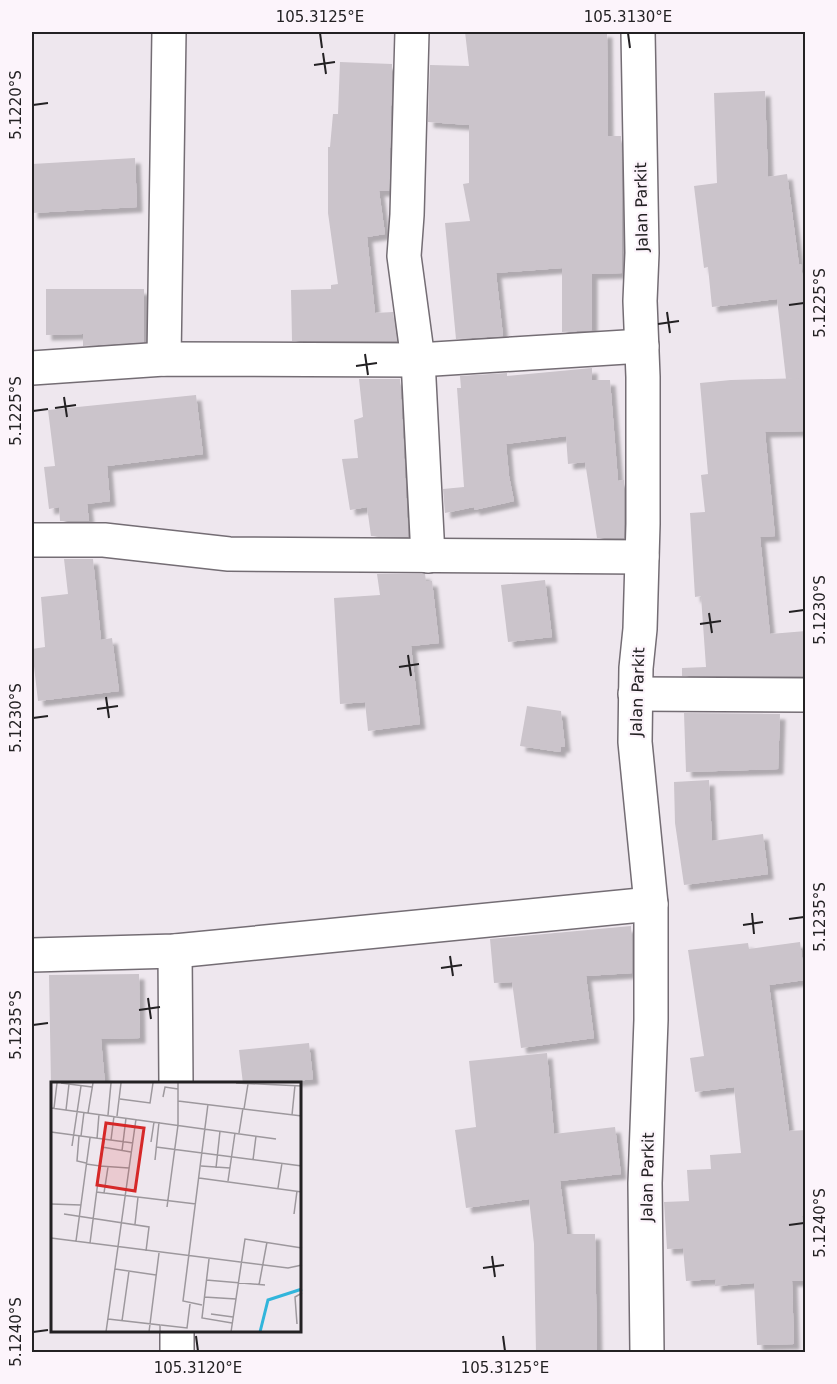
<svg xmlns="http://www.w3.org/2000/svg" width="837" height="1384" font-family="'DejaVu Sans',sans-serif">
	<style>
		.building { fill: #cbc4cb; filter: url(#shadow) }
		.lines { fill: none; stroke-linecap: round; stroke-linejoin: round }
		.street-casing { stroke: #746d74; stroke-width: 36 }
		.street { stroke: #fff; stroke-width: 33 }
		.ticks { fill: none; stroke: #232123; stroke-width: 2 }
		.labels { text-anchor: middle; stroke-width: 4.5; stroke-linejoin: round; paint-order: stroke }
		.street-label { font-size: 16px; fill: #232123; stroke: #fcf4fb }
		.inset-river { fill: none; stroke: #31b5db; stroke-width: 3 }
		.inset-road { fill: none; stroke: #9d989d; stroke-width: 1.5 }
		.view { fill: #d62828; fill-opacity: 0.15; stroke: #d62828; stroke-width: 3 }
		.inset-edge { fill: none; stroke: #232123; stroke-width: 3 }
		.neatline { fill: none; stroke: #232123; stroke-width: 2 }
		.ticks-label { font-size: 15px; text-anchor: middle; fill: #232123 }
	</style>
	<defs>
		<filter id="shadow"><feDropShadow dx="5.5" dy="5.5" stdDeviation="1.5" flood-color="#0004"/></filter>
	</defs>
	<rect width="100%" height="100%" fill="#eee7ee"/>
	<!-- building -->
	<g class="building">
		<path d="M 465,32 L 607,32 L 608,136 L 621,136 L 622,273 L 592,274 L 592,330 L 562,332 L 562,268 L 496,273 L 503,336 L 456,339 L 445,223 L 470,221 L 463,184 L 469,183 L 469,125 L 428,122 L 430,65 L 469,66 Z"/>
		<path d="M 340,62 L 392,64 L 389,191 L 379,191 L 385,234 L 367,237 L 375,313 L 393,312 L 397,341 L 292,341 L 291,290 L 331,289 L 331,285 L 338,284 L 328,213 L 328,147 L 330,147 L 333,114 L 338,114 Z"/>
		<path d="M 765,91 L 768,177 L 787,174 L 799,265 L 801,264 L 806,306 L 806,378 L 786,379 L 777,299 L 712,307 L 708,267 L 704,268 L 694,186 L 717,183 L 714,93 Z"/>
		<path d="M 135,158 L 137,207 L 32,213 L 32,164 Z"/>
		<path d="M 46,289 L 144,289 L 144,342 L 83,346 L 83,334 L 46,335 Z"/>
		<path d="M 592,368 L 592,380 L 610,380 L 618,481 L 624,480 L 624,538 L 597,538 L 585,462 L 568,464 L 566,436 L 506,444 L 509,476 L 514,501 L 474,510 L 474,507 L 445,513 L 443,489 L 464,487 L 457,388 L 461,388 L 460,376 L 507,373 L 507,376 Z"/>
		<path d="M 806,378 L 806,431 L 765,432 L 775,536 L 760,537 L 770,634 L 806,631 L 806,676 L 682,676 L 682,668 L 706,667 L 701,596 L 695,597 L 690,513 L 705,512 L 701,475 L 708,474 L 700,383 L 731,380 Z"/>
		<path d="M 359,379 L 400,379 L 408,537 L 371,536 L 367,507 L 350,510 L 342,459 L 358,458 L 354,420 L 363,417 Z"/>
		<path d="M 196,395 L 203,454 L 107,466 L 110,501 L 87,504 L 89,521 L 60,521 L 59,507 L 49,509 L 44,467 L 55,466 L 48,410 Z"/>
		<path d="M 64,559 L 93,559 L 101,640 L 112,638 L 119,691 L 38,701 L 32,649 L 45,647 L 41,597 L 68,594 Z"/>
		<path d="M 377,574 L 425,574 L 426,581 L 432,581 L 439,643 L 411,646 L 420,724 L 368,731 L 365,702 L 340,704 L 334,598 L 380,595 Z"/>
		<path d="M 545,580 L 552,637 L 508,642 L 501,585 Z"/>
		<path d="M 527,706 L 561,711 L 565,747 L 561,747 L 560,752 L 520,746 Z"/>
		<path d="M 684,713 L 780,714 L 778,769 L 686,772 Z"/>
		<path d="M 709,780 L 712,841 L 763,834 L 768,874 L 684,885 L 675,823 L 674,782 Z"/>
		<path d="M 631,926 L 632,973 L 586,976 L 594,1038 L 521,1048 L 512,982 L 494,983 L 490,939 Z"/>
		<path d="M 800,942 L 805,980 L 769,985 L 789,1131 L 806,1130 L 806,1216 L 802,1216 L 806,1281 L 792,1281 L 794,1344 L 757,1345 L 754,1283 L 715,1286 L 716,1279 L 686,1281 L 683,1248 L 667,1249 L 664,1202 L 689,1201 L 687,1170 L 711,1169 L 710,1155 L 741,1153 L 734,1087 L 695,1092 L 690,1058 L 704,1056 L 688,950 L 748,943 L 749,949 Z"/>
		<path d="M 139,974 L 140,1038 L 101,1039 L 105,1084 L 51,1084 L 49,975 Z"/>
		<path d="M 309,1043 L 313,1079 L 289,1082 L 290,1084 L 243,1084 L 239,1050 Z"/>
		<path d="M 547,1053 L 554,1134 L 615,1127 L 621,1174 L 560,1181 L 567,1234 L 595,1234 L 597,1353 L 536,1353 L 534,1244 L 529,1199 L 466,1208 L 455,1130 L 476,1127 L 469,1061 Z"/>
	</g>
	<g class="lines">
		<defs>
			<g id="street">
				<path d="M 412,32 L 407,215 L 404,256 L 418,360 L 428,556"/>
				<path d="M 638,32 L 642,253 L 640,301 L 643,377 L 643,524 L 640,629 L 636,668 L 635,742 L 651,904 L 651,1020 L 645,1183 L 647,1352"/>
				<path d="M 164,359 L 169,32"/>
				<path d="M 32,368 L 164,359 L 418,360 L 642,346"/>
				<path d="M 32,540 L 104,540 L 229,554 L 642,557"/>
				<path d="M 635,694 L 806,695"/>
				<path d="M 175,951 L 176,1084"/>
				<path d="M 32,955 L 175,951 L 651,904"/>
				<path d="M 177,1332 L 177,1352"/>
			</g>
		</defs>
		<!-- street casing -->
		<use href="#street" class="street-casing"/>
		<!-- street -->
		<use href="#street" class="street"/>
	</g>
	<!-- ticks -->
	<path class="ticks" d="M 320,33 L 322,48M 628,33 L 630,48M 323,53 L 326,74M 314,65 L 335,62M 33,105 L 48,103M 789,305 L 804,303M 667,312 L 670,333M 658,324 L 679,321M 365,354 L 368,375M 356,366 L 377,363M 64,397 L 67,417M 55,408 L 76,405M 33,411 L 48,409M 789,612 L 804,610M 709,613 L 712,633M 700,624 L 721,621M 408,655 L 411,676M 399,667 L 419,664M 106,697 L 109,718M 97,709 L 118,706M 33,718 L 48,716M 752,913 L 754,934M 789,919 L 804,917M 743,925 L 763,922M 450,956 L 453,976M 441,968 L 462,965M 148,998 L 151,1019M 139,1010 L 160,1007M 33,1025 L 48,1023M 789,1225 L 804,1223M 492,1256 L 495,1277M 483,1268 L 504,1265M 33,1332 L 48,1330M 196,1336 L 198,1351M 503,1336 L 505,1351"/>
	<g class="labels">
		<!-- street labels -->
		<g class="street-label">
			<text transform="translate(641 207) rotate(-91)" y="6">Jalan Parkit</text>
			<text transform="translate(637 692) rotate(-88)" y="6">Jalan Parkit</text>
			<text transform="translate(647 1177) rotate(-89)" y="6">Jalan Parkit</text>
		</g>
	</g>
	<!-- overview -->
	<g transform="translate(51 1082)">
		<rect width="250" height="250" fill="#eee7ee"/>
		<path class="inset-river" d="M 209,250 L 217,218 L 251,207"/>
		<path class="inset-road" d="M 10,1 L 41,5M 185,1 L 251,4M 112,15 L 114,5 L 127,7M 69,17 L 99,21 L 102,1M 127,19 L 251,34M 0,26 L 225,57M 3,26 L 6,1M 193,27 L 197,2M 15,28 L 18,2M 37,31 L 42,1M 57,33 L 60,1M 241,33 L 244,3M 66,34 L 70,1M 0,50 L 82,61M 188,51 L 192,26M 28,54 L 26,79 L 35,81M 30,54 L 33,30M 46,57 L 48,32M 60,58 L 63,34M 100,60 L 103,40M 21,64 L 30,4M 51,65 L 80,70M 105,65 L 251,84M 71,69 L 75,36M 104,78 L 108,40M 202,78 L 205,54M 35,82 L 49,84 L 53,58M 150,84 L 179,86M 165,86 L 169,49M 148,96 L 251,110M 177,99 L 184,51M 227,106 L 231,81M 45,110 L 145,122M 53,111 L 57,85M 0,122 L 30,123M 116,125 L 127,43 L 127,1M 13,132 L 98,145 L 95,169M 243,132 L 246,109M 84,142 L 87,115M 0,156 L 237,186 L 251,183M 25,159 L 39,56M 39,161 L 49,84 L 78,86M 158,177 L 151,236 L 181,241M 64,187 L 105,193M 155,198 L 214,203M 208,203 L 216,160M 153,215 L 185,217M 151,223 L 132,219 L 157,22M 160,232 L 182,235M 57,237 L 109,243 L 109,250M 71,239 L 78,189M 246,242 L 244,215 L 251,211M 110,243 L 136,246 L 139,222M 55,250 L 85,37M 98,250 L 108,171M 180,250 L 194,157 L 251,166"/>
		<path class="view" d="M 55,41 L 93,46 L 84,109 L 46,103 Z"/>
		<rect width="250" height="250" class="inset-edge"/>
	</g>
	<!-- border -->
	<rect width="837" height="1384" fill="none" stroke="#fcf4fb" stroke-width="66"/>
	<rect x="33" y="33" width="771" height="1318" class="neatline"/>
	<g class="ticks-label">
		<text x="320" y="22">105.3125°E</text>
		<text x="628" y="22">105.3130°E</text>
		<text transform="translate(16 105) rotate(-90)" y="5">5.1220°S</text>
		<text transform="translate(820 303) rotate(-90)" y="5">5.1225°S</text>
		<text transform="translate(16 411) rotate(-90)" y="5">5.1225°S</text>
		<text transform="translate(820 610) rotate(-90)" y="5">5.1230°S</text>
		<text transform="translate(16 718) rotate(-90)" y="5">5.1230°S</text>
		<text transform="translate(820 917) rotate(-90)" y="5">5.1235°S</text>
		<text transform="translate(16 1025) rotate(-90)" y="5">5.1235°S</text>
		<text transform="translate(820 1223) rotate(-90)" y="5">5.1240°S</text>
		<text transform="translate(16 1332) rotate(-90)" y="5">5.1240°S</text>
		<text x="198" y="1373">105.3120°E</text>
		<text x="505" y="1373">105.3125°E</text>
	</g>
</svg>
